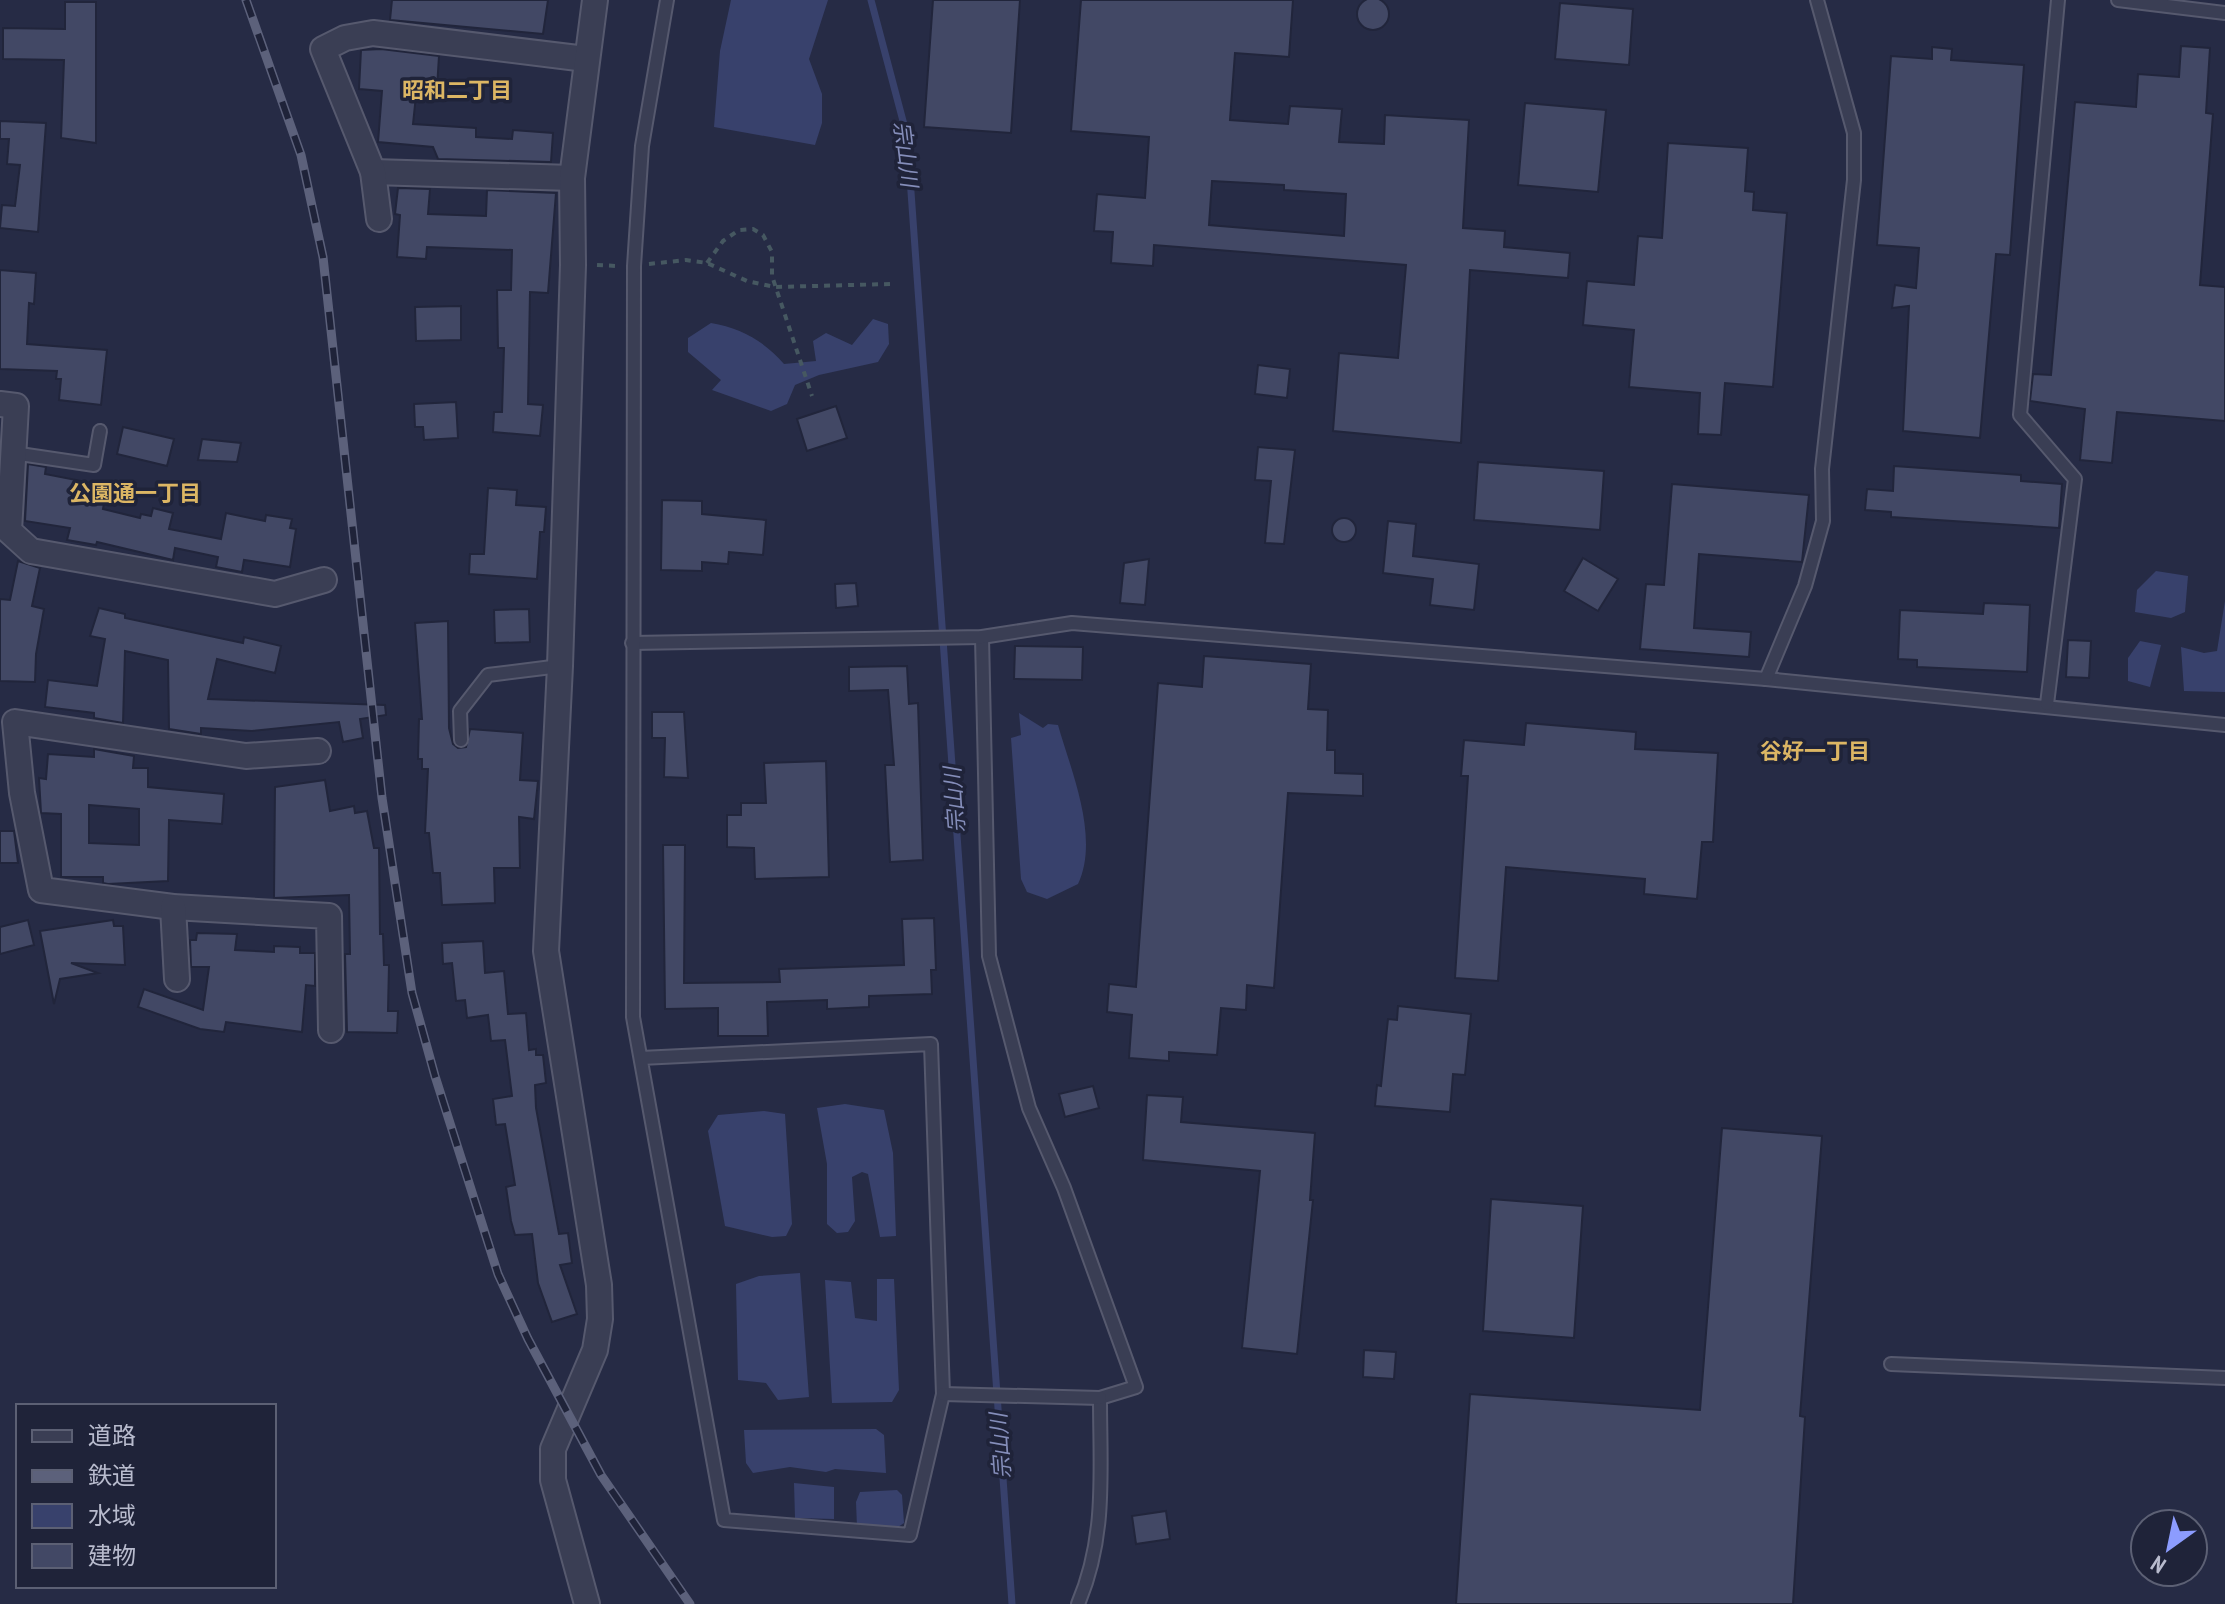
<svg xmlns="http://www.w3.org/2000/svg" width="2225" height="1604" font-family="'PT Sans Narrow','Noto Sans JP',sans-serif">
	<style>
		.water { fill: #38416c }
		.lines { fill: none; stroke-linecap: round; stroke-linejoin: round }
		.stream { stroke: #38416c; stroke-width: 7 }
		.building { fill: #424865; stroke: #21253b; stroke-width: 2; fill-rule: evenodd }
		.service-casing { stroke: #56596e; stroke-width: 16 }
		.minor-casing { stroke: #56596e; stroke-width: 28 }
		.path { stroke: #465861; stroke-width: 4; stroke-dasharray: 6 6; stroke-linecap: butt }
		.service { stroke: #3a3e54; stroke-width: 12 }
		.minor { stroke: #3a3e54; stroke-width: 24 }
		.rail-casing { stroke: #5c617b; stroke-width: 9 }
		.rail { stroke: #1f2339; stroke-width: 6; stroke-dasharray: 18; stroke-linecap: butt }
		.labels { text-anchor: middle; stroke-width: 7; stroke-linejoin: round; paint-order: stroke }
		.neighbourhood-label { font-size: 22px; font-weight: bold; fill: #dcb664; stroke: #1f2339 }
		.water-label { font-size: 22px; font-style: italic; fill: #858eba; stroke: #1f2339 }
	</style>
	<rect width="100%" height="100%" fill="#262b45"/>
	<!-- water -->
	<g class="water">
		<path d="M 731,0 L 828,0 L 809,59 L 822,94 L 822,123 L 815,145 L 714,127 L 720,51 Z"/>
		<path d="M 873,319 L 888,324 L 889,344 L 878,362 L 819,375 L 795,385 L 787,404 L 771,411 L 712,390 L 721,380 L 688,352 L 688,338 L 711,323 C 741,328 764,341 784,364 L 816,361 L 813,341 L 826,333 L 852,345 Z"/>
		<path d="M 2156,571 L 2188,576 L 2185,612 L 2171,618 L 2135,612 L 2137,590 Z"/>
		<path d="M 2225,601 L 2225,692 L 2184,691 L 2181,647 L 2204,653 L 2217,651 Z"/>
		<path d="M 2140,641 L 2161,645 L 2150,687 L 2128,681 L 2128,658 Z"/>
		<path d="M 1019,713 L 1043,728 L 1048,724 L 1058,725 C 1071,771 1100,837 1078,884 L 1047,899 L 1027,892 L 1021,879 L 1011,738 L 1021,735 Z"/>
		<path d="M 845,1104 L 884,1110 L 893,1153 L 896,1236 L 880,1237 L 868,1174 L 862,1172 L 852,1177 L 855,1221 L 848,1232 L 837,1233 L 827,1224 L 827,1164 L 817,1108 Z"/>
		<path d="M 764,1111 L 785,1114 L 792,1224 L 786,1236 L 772,1237 L 725,1226 L 708,1131 L 718,1115 Z"/>
		<path d="M 800,1273 L 809,1397 L 778,1400 L 766,1383 L 738,1380 L 736,1284 L 759,1276 Z"/>
		<path d="M 877,1279 L 894,1279 L 899,1390 L 892,1402 L 832,1403 L 825,1280 L 851,1282 L 855,1318 L 877,1321 Z"/>
		<path d="M 876,1429 L 884,1435 L 886,1473 L 835,1469 L 826,1472 L 790,1467 L 753,1473 L 746,1463 L 744,1430 Z"/>
		<path d="M 794,1483 L 834,1487 L 834,1519 L 795,1518 Z"/>
		<path d="M 897,1490 L 902,1495 L 904,1523 L 892,1531 L 857,1527 L 856,1502 L 860,1492 Z"/>
	</g>
	<g class="lines">
		<!-- stream -->
		<path class="stream" d="M 871,0 L 907,136 L 1012,1604"/>
	</g>
	<!-- building -->
	<g class="building">
		<circle cx="1373" cy="14" r="16"/>
		<path d="M 392,0 L 548,0 L 543,34 L 390,20 Z"/>
		<path d="M 933,0 L 1020,0 L 1011,133 L 924,127 Z"/>
		<path d="M 1081,0 L 1293,0 L 1289,57 L 1235,53 L 1230,120 L 1288,124 L 1290,106 L 1342,109 L 1339,142 L 1384,144 L 1385,115 L 1469,120 L 1463,228 L 1505,231 L 1504,247 L 1570,253 L 1568,278 L 1470,270 L 1461,443 L 1333,431 L 1339,353 L 1398,358 L 1406,265 L 1154,245 L 1153,266 L 1111,263 L 1113,232 L 1094,231 L 1097,194 L 1145,198 L 1149,137 L 1071,131 ZM 1212,181 L 1284,185 L 1284,190 L 1346,194 L 1344,236 L 1209,225 Z"/>
		<path d="M 65,2 L 96,2 L 96,143 L 61,138 L 64,60 L 3,59 L 3,28 L 65,29 Z"/>
		<path d="M 1560,3 L 1633,9 L 1629,65 L 1555,59 Z"/>
		<path d="M 2181,46 L 2210,48 L 2206,113 L 2213,114 L 2200,285 L 2225,287 L 2225,421 L 2117,412 L 2112,463 L 2080,460 L 2085,409 L 2030,401 L 2033,374 L 2051,375 L 2075,102 L 2136,107 L 2138,74 L 2179,77 Z"/>
		<path d="M 1932,47 L 1952,49 L 1951,60 L 2024,65 L 2010,255 L 1996,254 L 1980,438 L 1903,431 L 1909,306 L 1892,308 L 1895,285 L 1916,288 L 1919,248 L 1877,245 L 1891,56 L 1932,59 Z"/>
		<path d="M 381,49 L 439,56 L 437,88 L 417,86 L 413,124 L 476,128 L 476,137 L 512,139 L 513,130 L 553,133 L 551,162 L 438,159 L 433,147 L 378,142 L 382,91 L 359,89 L 361,50 Z"/>
		<path d="M 1525,103 L 1606,110 L 1598,192 L 1518,185 Z"/>
		<path d="M 0,121 L 46,123 L 38,232 L 0,228 L 2,205 L 15,206 L 20,165 L 7,164 L 9,139 L 0,139 Z"/>
		<path d="M 1668,143 L 1748,148 L 1745,191 L 1754,192 L 1753,210 L 1787,213 L 1773,387 L 1725,383 L 1721,435 L 1698,434 L 1700,393 L 1629,387 L 1634,330 L 1583,325 L 1587,281 L 1634,285 L 1638,236 L 1662,238 Z"/>
		<path d="M 398,188 L 430,189 L 428,214 L 486,216 L 487,190 L 556,193 L 548,293 L 530,292 L 528,404 L 543,405 L 540,436 L 493,432 L 494,412 L 502,412 L 504,348 L 498,348 L 497,290 L 511,290 L 512,250 L 427,247 L 426,259 L 397,257 L 400,215 L 395,214 Z"/>
		<path d="M 0,270 L 36,273 L 34,304 L 29,303 L 27,344 L 107,350 L 101,405 L 59,400 L 61,379 L 56,379 L 57,371 L 0,369 Z"/>
		<path d="M 461,306 L 461,340 L 416,341 L 415,307 Z"/>
		<path d="M 1258,365 L 1290,369 L 1287,398 L 1255,394 Z"/>
		<path d="M 456,402 L 458,438 L 424,440 L 423,427 L 415,427 L 414,404 Z"/>
		<path d="M 836,406 L 847,438 L 807,451 L 797,419 Z"/>
		<path d="M 123,427 L 174,439 L 167,466 L 117,454 Z"/>
		<path d="M 202,439 L 241,443 L 237,462 L 198,460 Z"/>
		<path d="M 1258,447 L 1295,450 L 1284,544 L 1265,543 L 1271,481 L 1255,480 Z"/>
		<path d="M 1478,462 L 1604,471 L 1600,530 L 1474,520 Z"/>
		<path d="M 28,464 L 46,467 L 45,474 L 107,486 L 103,509 L 140,518 L 141,514 L 151,516 L 153,508 L 173,513 L 169,529 L 221,539 L 226,513 L 265,521 L 266,515 L 292,519 L 290,528 L 296,529 L 290,567 L 244,560 L 242,572 L 216,567 L 218,557 L 175,548 L 173,560 L 97,542 L 96,545 L 67,540 L 70,528 L 25,521 Z"/>
		<path d="M 1894,466 L 2021,475 L 2021,481 L 2062,484 L 2059,528 L 1891,517 L 1891,512 L 1865,510 L 1867,489 L 1893,491 Z"/>
		<path d="M 1672,484 L 1809,495 L 1802,562 L 1699,554 L 1694,628 L 1751,632 L 1749,657 L 1640,649 L 1646,584 L 1664,585 Z"/>
		<path d="M 488,488 L 517,490 L 516,505 L 546,507 L 544,532 L 540,532 L 537,579 L 469,574 L 470,554 L 484,554 Z"/>
		<path d="M 662,500 L 702,501 L 702,514 L 766,520 L 763,555 L 729,552 L 728,564 L 702,562 L 702,571 L 661,570 Z"/>
		<circle cx="1344" cy="530" r="12"/>
		<path d="M 1388,521 L 1416,524 L 1413,556 L 1479,564 L 1474,610 L 1430,605 L 1433,579 L 1383,573 Z"/>
		<path d="M 1583,558 L 1618,579 L 1598,611 L 1564,591 Z"/>
		<path d="M 1149,559 L 1145,605 L 1120,603 L 1124,563 Z"/>
		<path d="M 18,561 L 40,568 L 32,606 L 44,609 L 36,654 L 35,682 L 0,681 L 0,599 L 10,600 Z"/>
		<path d="M 856,583 L 858,606 L 836,608 L 835,584 Z"/>
		<path d="M 1984,603 L 2030,605 L 2027,672 L 1917,667 L 1917,660 L 1898,659 L 1900,610 L 1983,614 Z"/>
		<path d="M 99,608 L 125,614 L 125,618 L 243,643 L 244,637 L 281,646 L 275,673 L 217,659 L 208,699 L 385,705 L 386,715 L 360,719 L 363,738 L 343,742 L 339,722 L 252,731 L 201,728 L 201,734 L 169,729 L 168,660 L 125,651 L 123,723 L 94,718 L 94,713 L 45,707 L 48,680 L 97,686 L 105,639 L 90,636 Z"/>
		<path d="M 529,609 L 530,642 L 495,643 L 494,610 Z"/>
		<path d="M 448,621 L 449,728 L 453,744 L 458,748 L 466,747 L 470,729 L 523,733 L 520,780 L 538,781 L 534,819 L 519,817 L 520,868 L 494,868 L 495,903 L 442,905 L 440,873 L 433,873 L 429,833 L 425,833 L 428,769 L 422,769 L 422,759 L 418,759 L 419,719 L 422,719 L 415,623 Z"/>
		<path d="M 2068,640 L 2091,641 L 2089,678 L 2066,677 Z"/>
		<path d="M 1015,646 L 1083,647 L 1082,680 L 1014,679 Z"/>
		<path d="M 1204,656 L 1311,664 L 1308,709 L 1328,710 L 1327,750 L 1335,750 L 1335,773 L 1363,774 L 1363,796 L 1288,793 L 1274,988 L 1247,985 L 1246,1010 L 1221,1008 L 1217,1055 L 1169,1052 L 1169,1061 L 1129,1058 L 1132,1015 L 1107,1012 L 1109,984 L 1136,987 L 1158,683 L 1202,687 Z"/>
		<path d="M 907,666 L 909,704 L 918,703 L 923,860 L 890,862 L 885,765 L 894,765 L 888,690 L 849,691 L 849,667 Z"/>
		<path d="M 652,712 L 684,712 L 688,778 L 664,777 L 665,738 L 652,738 Z"/>
		<path d="M 1526,723 L 1636,732 L 1635,749 L 1718,753 L 1713,842 L 1702,842 L 1697,899 L 1644,894 L 1645,879 L 1506,867 L 1498,981 L 1455,978 L 1468,776 L 1461,776 L 1464,740 L 1524,745 Z"/>
		<path d="M 94,749 L 134,756 L 133,768 L 148,768 L 148,787 L 224,794 L 222,824 L 169,820 L 168,881 L 108,884 L 103,883 L 103,877 L 61,877 L 61,814 L 41,813 L 39,778 L 46,779 L 48,754 L 94,757 ZM 89,805 L 139,809 L 139,845 L 89,843 Z"/>
		<path d="M 826,761 L 829,877 L 755,879 L 754,848 L 727,847 L 727,815 L 741,815 L 741,803 L 766,803 L 764,763 Z"/>
		<path d="M 325,780 L 330,811 L 354,806 L 355,813 L 367,811 L 374,848 L 379,848 L 380,934 L 383,934 L 384,965 L 389,965 L 388,1011 L 398,1011 L 397,1033 L 347,1032 L 345,954 L 350,954 L 349,895 L 274,898 L 275,787 Z"/>
		<path d="M 0,831 L 14,831 L 18,863 L 0,863 Z"/>
		<path d="M 663,845 L 685,845 L 684,983 L 780,982 L 779,969 L 904,965 L 902,919 L 934,918 L 936,970 L 931,970 L 932,994 L 869,996 L 869,1007 L 827,1009 L 827,1000 L 767,1002 L 768,1036 L 718,1036 L 718,1008 L 665,1009 Z"/>
		<path d="M 28,920 L 34,945 L 0,954 L 0,927 Z"/>
		<path d="M 113,920 L 114,926 L 123,926 L 125,965 L 71,963 L 98,973 L 60,979 L 54,1004 L 40,931 Z"/>
		<path d="M 197,933 L 237,934 L 235,950 L 274,952 L 274,946 L 300,947 L 300,953 L 315,953 L 315,986 L 306,985 L 302,1032 L 226,1022 L 224,1032 L 200,1029 L 138,1007 L 144,989 L 203,1010 L 209,967 L 191,967 L 190,940 L 196,940 Z"/>
		<path d="M 483,941 L 485,973 L 504,971 L 508,1014 L 526,1013 L 529,1050 L 536,1049 L 536,1055 L 543,1055 L 546,1083 L 535,1085 L 536,1108 L 559,1234 L 568,1233 L 572,1263 L 560,1265 L 577,1314 L 552,1322 L 538,1283 L 532,1234 L 515,1235 L 511,1221 L 506,1187 L 515,1185 L 505,1124 L 496,1125 L 493,1099 L 512,1096 L 505,1040 L 491,1041 L 488,1015 L 467,1018 L 465,1000 L 456,1001 L 452,963 L 443,964 L 442,943 Z"/>
		<path d="M 1398,1006 L 1471,1014 L 1465,1075 L 1453,1074 L 1450,1112 L 1375,1106 L 1377,1085 L 1381,1086 L 1388,1019 L 1397,1020 Z"/>
		<path d="M 1093,1086 L 1099,1108 L 1065,1117 L 1059,1094 Z"/>
		<path d="M 1147,1095 L 1183,1097 L 1181,1122 L 1315,1133 L 1310,1200 L 1313,1200 L 1297,1354 L 1242,1348 L 1260,1171 L 1143,1160 Z"/>
		<path d="M 1722,1128 L 1822,1136 L 1800,1416 L 1805,1417 L 1793,1604 L 1456,1604 L 1470,1394 L 1700,1410 Z"/>
		<path d="M 1491,1199 L 1583,1206 L 1574,1338 L 1483,1331 Z"/>
		<path d="M 1364,1350 L 1396,1352 L 1394,1379 L 1363,1377 Z"/>
		<path d="M 1166,1511 L 1170,1539 L 1136,1544 L 1132,1516 Z"/>
	</g>
	<g class="lines">
		<defs>
			<g id="service">
				<path d="M 2118,0 L 2225,13"/>
				<path d="M 13,453 L 94,465 L 100,431"/>
				<path d="M 982,637 L 989,956 L 1029,1108 L 1064,1188 L 1136,1387 L 1100,1398 C 1100,1471 1107,1536 1078,1604"/>
				<path d="M 632,643 L 982,637 L 1072,623 L 1766,679 L 2225,725"/>
				<path d="M 1766,679 L 1805,586 L 1823,521 L 1822,469 L 1854,180 L 1854,133 L 1817,0"/>
				<path d="M 2047,704 L 2075,479 L 2020,415 L 2058,0"/>
				<path d="M 461,740 L 460,711 L 488,675 L 560,666"/>
				<path d="M 641,1058 L 931,1044 L 943,1394 L 910,1535 L 724,1520 L 633,1017 L 634,266 L 642,146 L 667,0"/>
				<path d="M 1891,1364 L 2225,1378"/>
				<path d="M 943,1394 L 1100,1398"/>
			</g>
			<g id="minor">
				<path d="M 373,172 L 572,178"/>
				<path d="M 379,219 L 373,172 L 323,49 L 345,38 L 373,33 L 586,59"/>
				<path d="M 0,404 L 16,406 L 9,531 L 31,551 L 275,594 L 324,580"/>
				<path d="M 318,751 L 246,756 L 15,722 L 22,793 L 41,890 L 173,907 L 329,916 L 331,1030"/>
				<path d="M 173,907 L 177,979"/>
				<path d="M 587,1604 L 553,1480 L 553,1449 L 595,1350 L 600,1319 L 599,1285 L 546,951 L 560,666 L 573,265 L 572,178 L 595,0"/>
			</g>
		</defs>
		<!-- service casing -->
		<use href="#service" class="service-casing"/>
		<!-- minor casing -->
		<use href="#minor" class="minor-casing"/>
		<!-- path -->
		<g class="path">
			<path d="M 707,263 L 723,241 L 739,230 L 753,229 L 763,235 L 772,252 L 772,276 L 812,396"/>
			<path d="M 649,264 L 686,260 L 707,263 L 747,281 L 775,287 L 890,284"/>
			<path d="M 597,265 L 617,266"/>
		</g>
		<!-- service -->
		<use href="#service" class="service"/>
		<!-- minor -->
		<use href="#minor" class="minor"/>
		<defs>
			<path id="rail" d="M 246,0 L 301,155 L 323,257 L 382,798 L 412,993 L 435,1076 L 498,1274 L 528,1339 L 601,1475 L 690,1604"/>
		</defs>
		<!-- rail casing -->
		<use href="#rail" class="rail-casing"/>
		<!-- rail -->
		<use href="#rail" class="rail"/>
	</g>
	<g class="labels">
		<!-- neighbourhood labels -->
		<g class="neighbourhood-label">
			<text x="457" y="98">昭和二丁目</text>
			<text x="135" y="501">公園通一丁目</text>
			<text x="1815" y="759">谷好一丁目</text>
		</g>
		<!-- water labels -->
		<g class="water-label">
			<text transform="translate(906 154) rotate(83)" y="8">宗山川</text>
			<text transform="translate(954 800) rotate(-94)" y="8">宗山川</text>
			<text transform="translate(1000 1446) rotate(-94)" y="8">宗山川</text>
		</g>
	</g>
	<!-- legend -->
	<rect x="16" y="1404" width="260" height="184" fill="#1f2339" stroke="#5c6074" stroke-width="2"/>
	<rect x="32" y="1430" width="40" height="12" fill="#3a3e54" stroke="#5c6074" stroke-width="2"/>
	<text x="88" y="1444" font-size="24" fill="#b8bbcd">道路</text>
	<rect x="32" y="1470" width="40" height="12" fill="#5c617b" stroke="#5c6074" stroke-width="2"/>
	<text x="88" y="1484" font-size="24" fill="#b8bbcd">鉄道</text>
	<rect x="32" y="1504" width="40" height="24" fill="#38416c" stroke="#5c6074" stroke-width="2"/>
	<text x="88" y="1524" font-size="24" fill="#b8bbcd">水域</text>
	<rect x="32" y="1544" width="40" height="24" fill="#424865" stroke="#5c6074" stroke-width="2"/>
	<text x="88" y="1564" font-size="24" fill="#b8bbcd">建物</text>
	<!-- north arrow -->
	<g transform="translate(2169 1548) rotate(213)"><circle r="38" fill="#1f2339" stroke="#5c6074" stroke-width="2"/>
	<path d="M0-6L14 30L0 20L-14 30Z" fill="#8c9cfe"/>
	<text y="-12" font-size="22" font-weight="bold" text-anchor="middle" fill="#b8bbcd">N</text>
	</g>
</svg>
